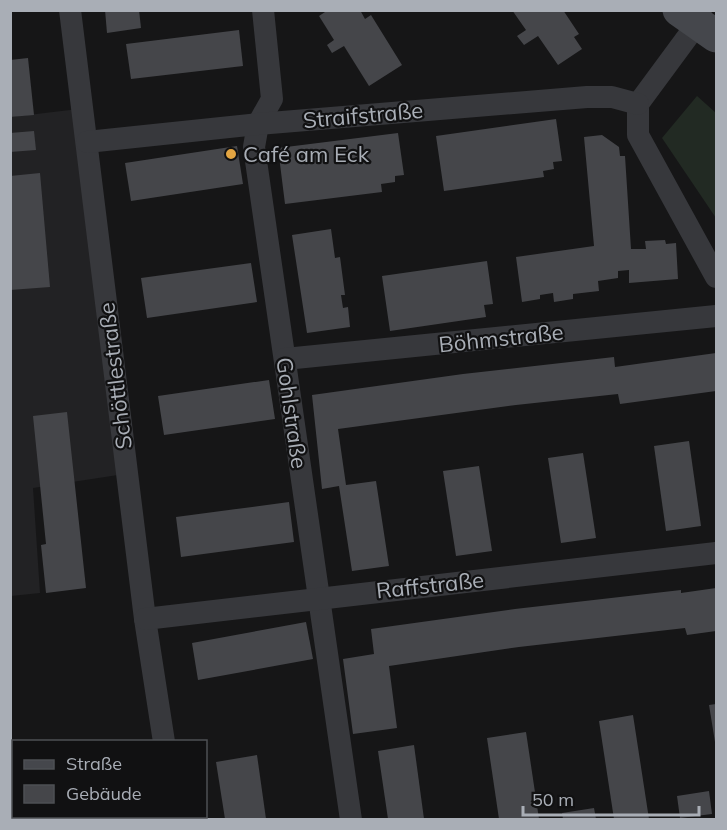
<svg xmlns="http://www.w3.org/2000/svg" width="727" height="830" font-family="Mulish,sans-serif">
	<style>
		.built { fill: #222224 }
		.green { fill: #222a23 }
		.building { fill: #45464a }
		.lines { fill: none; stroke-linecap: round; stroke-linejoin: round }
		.street { stroke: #37383c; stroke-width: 22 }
		.secondary { stroke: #45474c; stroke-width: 33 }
		.poi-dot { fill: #e3a542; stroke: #111112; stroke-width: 2 }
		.labels { text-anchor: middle; stroke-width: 4.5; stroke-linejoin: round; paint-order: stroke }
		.street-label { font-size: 22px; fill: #a9aeb6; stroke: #111112 }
		.poi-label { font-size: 22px; fill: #a9aeb6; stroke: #111112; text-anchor: start }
	</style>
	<rect width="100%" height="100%" fill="#161617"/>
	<!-- built -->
	<path class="built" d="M 87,108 L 131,473 L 33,488 L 40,593 L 11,596 L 11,117 Z"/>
	<!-- green -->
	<path class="green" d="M 697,96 L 716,113 L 716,218 L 662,138 Z"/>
	<!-- building -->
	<g class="building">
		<path d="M 105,10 L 139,10 L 141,28 L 107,33 Z"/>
		<path d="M 328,10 L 360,10 L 365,19 L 371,15 L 402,65 L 369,86 L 344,46 L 332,53 L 327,45 L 334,40 L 319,16 Z"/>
		<path d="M 512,10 L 563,10 L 579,34 L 574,37 L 582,49 L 558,65 L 538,36 L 524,45 L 517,36 L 526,30 Z"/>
		<path d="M 239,30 L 243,66 L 131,79 L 126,44 Z"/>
		<path d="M 28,58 L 34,115 L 10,117 L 10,60 Z"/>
		<path d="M 556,119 L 562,161 L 553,162 L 554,169 L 543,171 L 544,177 L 444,191 L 436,136 Z"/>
		<path d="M 34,131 L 36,150 L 10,152 L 10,133 Z"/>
		<path d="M 398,133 L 404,175 L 395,176 L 395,182 L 381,184 L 382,192 L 285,204 L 278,148 Z"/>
		<path d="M 602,135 L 619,147 L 620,156 L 625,156 L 631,249 L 646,249 L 645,241 L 665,240 L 666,244 L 676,243 L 678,279 L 629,283 L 629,270 L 618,271 L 618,278 L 598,281 L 599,291 L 573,294 L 573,299 L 554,302 L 553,293 L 540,295 L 540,299 L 522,302 L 516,257 L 594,246 L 584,137 Z"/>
		<path d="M 237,146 L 243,184 L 131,201 L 125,163 Z"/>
		<path d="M 40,173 L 50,287 L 10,290 L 10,176 Z"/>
		<path d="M 331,229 L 335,258 L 340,257 L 345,295 L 341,295 L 343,308 L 348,307 L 350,327 L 307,333 L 292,235 Z"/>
		<path d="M 487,261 L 493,304 L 484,305 L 486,317 L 390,331 L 382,276 Z"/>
		<path d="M 251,263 L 257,302 L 147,318 L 141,278 Z"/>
		<path d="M 716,353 L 716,391 L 620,404 L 618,394 L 516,405 L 338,429 L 346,485 L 376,481 L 389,566 L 352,571 L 339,486 L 322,489 L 312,395 L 463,374 L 614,357 L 615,367 Z"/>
		<path d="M 269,380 L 275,419 L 164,435 L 158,396 Z"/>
		<path d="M 67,412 L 86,588 L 46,593 L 41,545 L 46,544 L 33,416 Z"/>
		<path d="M 689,441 L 701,526 L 666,531 L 654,446 Z"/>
		<path d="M 583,453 L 596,538 L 561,543 L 548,458 Z"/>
		<path d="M 479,466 L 492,551 L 456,556 L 443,471 Z"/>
		<path d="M 289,502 L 294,542 L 181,557 L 176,517 Z"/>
		<path d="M 716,588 L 716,631 L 687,635 L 685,628 L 519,647 L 389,666 L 397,728 L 353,734 L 343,659 L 374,654 L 371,629 L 515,609 L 681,590 L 681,593 Z"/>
		<path d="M 306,622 L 313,659 L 198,680 L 192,643 Z"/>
		<path d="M 716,704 L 716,742 L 715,742 L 709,705 Z"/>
		<path d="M 633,715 L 649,819 L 614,819 L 599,721 Z"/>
		<path d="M 526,732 L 539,819 L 499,819 L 487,738 Z"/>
		<path d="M 414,745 L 424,819 L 388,819 L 378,751 Z"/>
		<path d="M 257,755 L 266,819 L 225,819 L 216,762 Z"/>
		<path d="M 709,791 L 712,814 L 680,818 L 677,796 Z"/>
		<path d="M 594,808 L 596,819 L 563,819 L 562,813 Z"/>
	</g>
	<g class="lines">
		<!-- street -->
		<g class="street">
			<path d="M 70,10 L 145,619 L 164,742"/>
			<path d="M 263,10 L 272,99 L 258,124 L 254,147 L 351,820"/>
			<path d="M 701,10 L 697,24 L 638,104 L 638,135 L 716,277"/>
			<path d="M 87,142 L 258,124 L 587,97 L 612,97 L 638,104"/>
			<path d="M 285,359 L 716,316"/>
			<path d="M 145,619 L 716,553"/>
			<path d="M 173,816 L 173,820"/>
		</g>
		<!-- secondary -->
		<path class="secondary" d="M 679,10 L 716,36"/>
	</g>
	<!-- markers -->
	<circle class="poi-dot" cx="231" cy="154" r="6"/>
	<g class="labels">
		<!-- street labels -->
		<g class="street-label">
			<text transform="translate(363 115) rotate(-5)" y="8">Straifstraße</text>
			<text transform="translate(501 338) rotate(-6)" y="8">Böhmstraße</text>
			<text transform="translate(115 376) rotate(-97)" y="8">Schöttlestraße</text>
			<text transform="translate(292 413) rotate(82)" y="8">Gohlstraße</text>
			<text transform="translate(430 585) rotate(-6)" y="8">Raffstraße</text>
		</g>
		<!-- poi labels -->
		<g class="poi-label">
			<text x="243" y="162">Café am Eck</text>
		</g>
	</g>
	<!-- border -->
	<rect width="727" height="830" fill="none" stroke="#a9aeb6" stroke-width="24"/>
	<!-- legend -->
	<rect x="12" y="740" width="195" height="78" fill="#111112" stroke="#4e5054" stroke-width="1.5"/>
	<rect x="24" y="760" width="30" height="9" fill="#45474c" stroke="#4e5054" stroke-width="1.5"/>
	<text x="66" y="770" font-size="18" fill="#a9aeb6">Straße</text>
	<rect x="24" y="785" width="30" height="18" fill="#45464a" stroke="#4e5054" stroke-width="1.5"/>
	<text x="66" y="800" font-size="18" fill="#a9aeb6">Gebäude</text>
	<!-- scale -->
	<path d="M523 806v9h176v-9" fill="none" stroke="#a9aeb6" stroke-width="3"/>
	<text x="532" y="806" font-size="18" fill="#a9aeb6" stroke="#111112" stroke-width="4.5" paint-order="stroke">50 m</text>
</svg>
